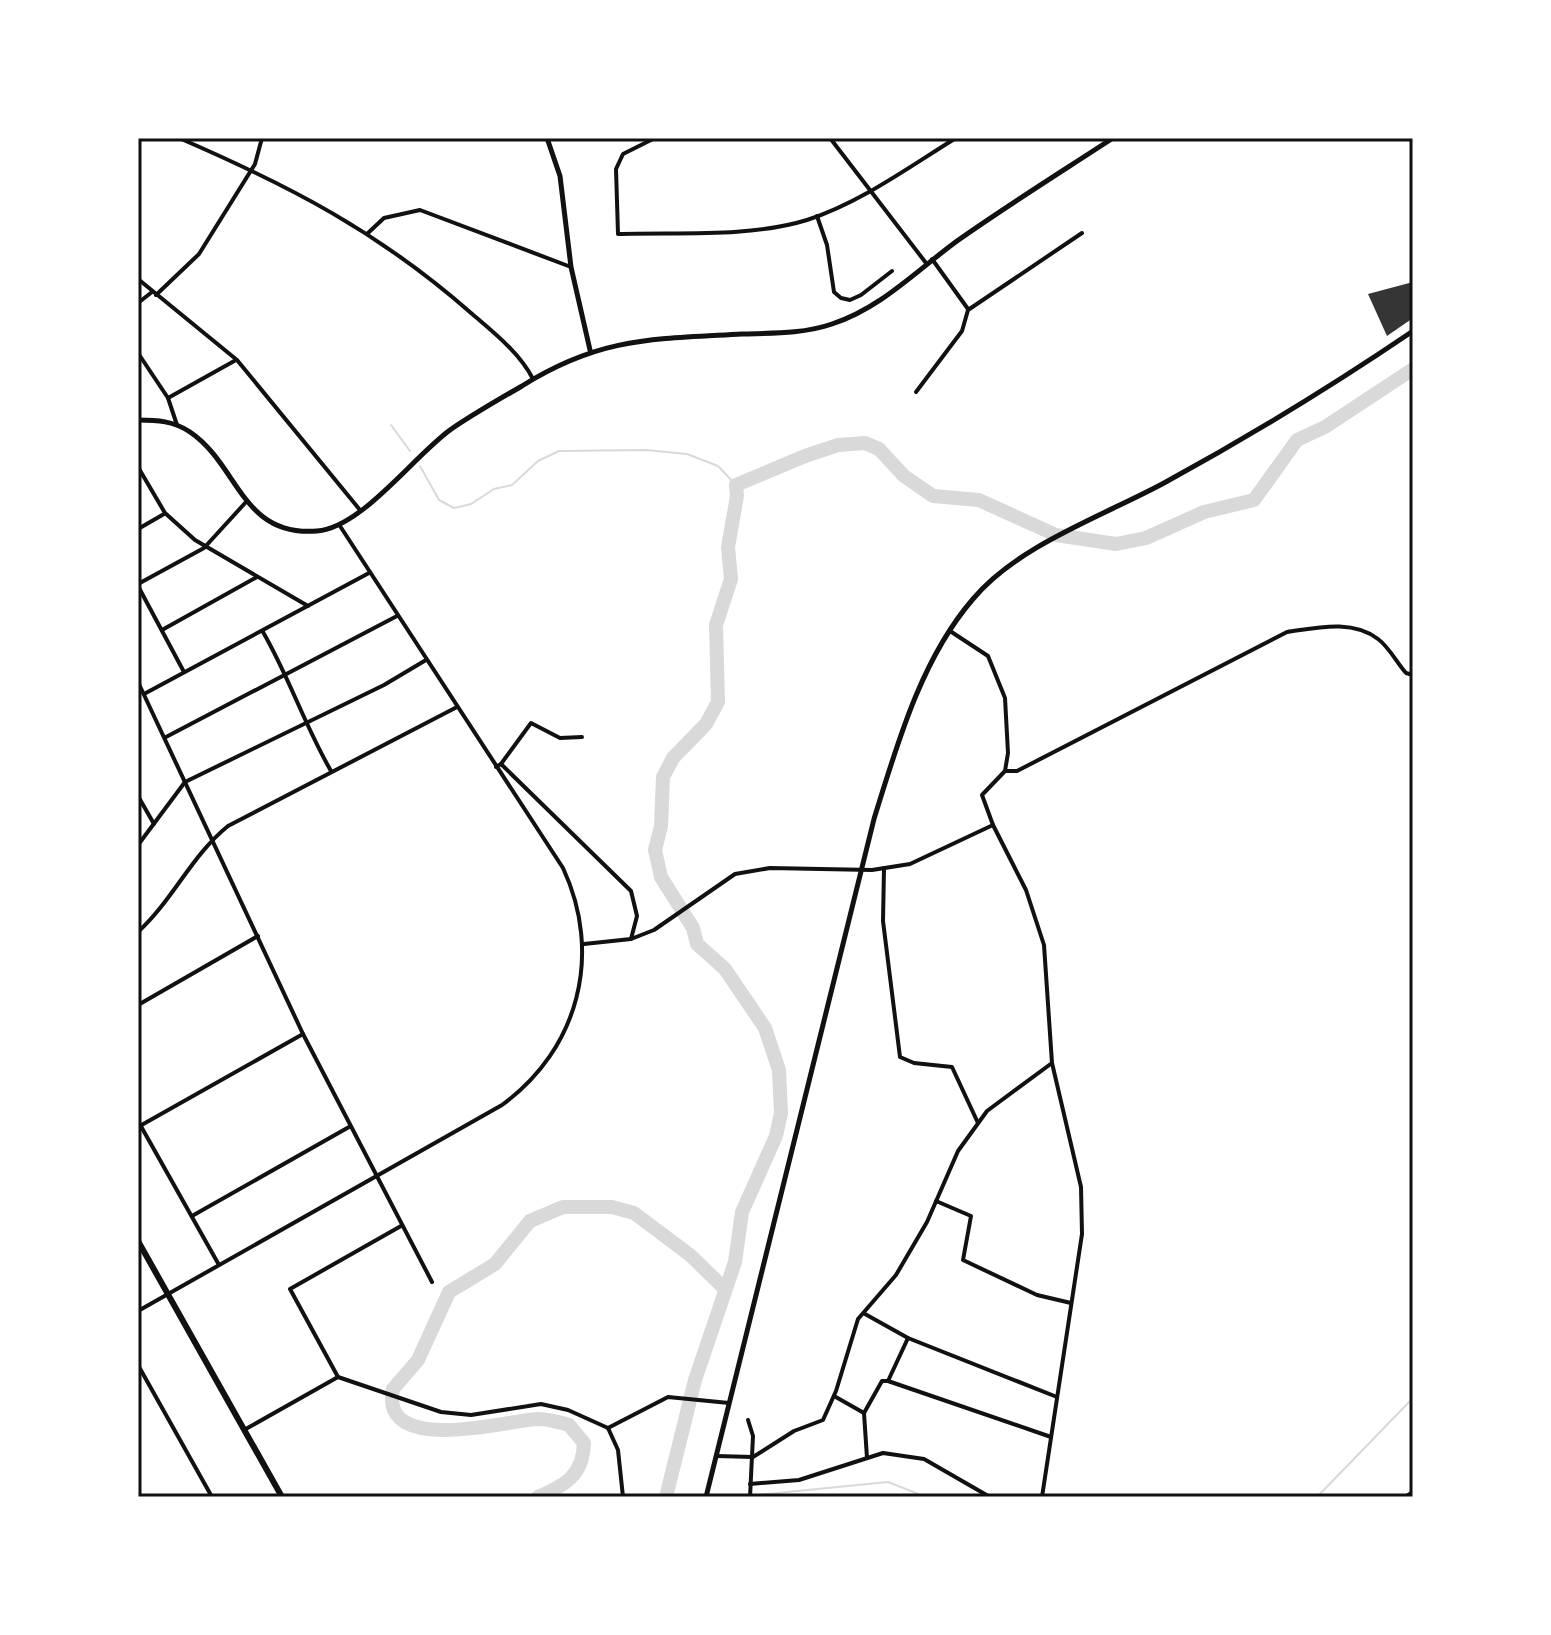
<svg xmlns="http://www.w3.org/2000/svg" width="1551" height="1635" font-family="Lato,sans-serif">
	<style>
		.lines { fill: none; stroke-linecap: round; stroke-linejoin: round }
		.stream { stroke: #d9d9d9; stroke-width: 2 }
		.river { stroke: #d9d9d9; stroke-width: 14 }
		.building { fill: #353535 }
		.minor { stroke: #111; stroke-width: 4 }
		.tertiary { stroke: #111; stroke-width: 4 }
		.secondary { stroke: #111; stroke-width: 5 }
		.primary { stroke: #111; stroke-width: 6 }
		.neatline { fill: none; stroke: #111; stroke-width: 3 }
	</style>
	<rect width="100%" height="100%" fill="#fff"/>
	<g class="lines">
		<!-- stream -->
		<g class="stream">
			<path d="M 391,425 L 410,451"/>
			<path d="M 420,466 L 439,500 L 454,508 L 471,504 L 494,489 L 512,485 L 538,461 L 559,451 L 646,450 L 687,454 L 718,466 L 736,485"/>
			<path d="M 738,1497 L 888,1482 L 926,1497"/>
			<path d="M 1317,1497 L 1413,1398"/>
		</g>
		<!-- river -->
		<g class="river">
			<path d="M 538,1497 C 565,1485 583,1476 584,1443 L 569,1425 C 559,1422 549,1419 538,1419 C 508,1420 379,1457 393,1389 L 418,1360 L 449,1292 L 495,1264 L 530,1221 L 563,1207 L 612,1207 L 634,1213 L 690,1255 L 725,1289"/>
			<path d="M 666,1497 L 695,1380 L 735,1262 L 742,1212 L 776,1136 L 781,1113 L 779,1070 L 765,1028 L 725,969 L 697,944 L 693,928 L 661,877 L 655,850 L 661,826 L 663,777 L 673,758 L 706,724 L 718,702 L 716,625 L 731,579 L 728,547 L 737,496 L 736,485 L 805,456 L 838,445 L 865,443 L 879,449 L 904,476 L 933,496 L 979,500 L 1056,535 L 1116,544 L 1146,538 L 1204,512 L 1254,500 L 1297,440 L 1325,427 L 1413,369"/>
		</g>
	</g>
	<!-- building -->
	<path class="building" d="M 1413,282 L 1413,318 L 1387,336 L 1368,294 Z"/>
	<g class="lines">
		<!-- minor -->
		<g class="minor">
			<path d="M 655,138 L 623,154 L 616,169 L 618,234 C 678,232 748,238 807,220 C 860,203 909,167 956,138"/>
			<path d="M 830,138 L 926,263"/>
			<path d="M 817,216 L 827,245 L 834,292 L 841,298 L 850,300 L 861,295 L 892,271"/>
			<path d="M 368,233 L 384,218 L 420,210 L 571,267"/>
			<path d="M 932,259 L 968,309"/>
			<path d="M 138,279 L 237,360 L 360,510"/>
			<path d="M 156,295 L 199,254 L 255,164 L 262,138"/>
			<path d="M 138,303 L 152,292"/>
			<path d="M 138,353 L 168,398 L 177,425"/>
			<path d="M 916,392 L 962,331 L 968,310 L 1082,233"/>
			<path d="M 168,398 L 236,360"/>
			<path d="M 138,467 L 165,513 L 195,540 L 308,606"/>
			<path d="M 138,529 L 164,514"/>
			<path d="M 138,584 L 204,548 L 246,502"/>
			<path d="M 138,586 L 184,672"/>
			<path d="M 162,630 L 257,577"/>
			<path d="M 950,631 L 988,656 L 1005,698 L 1008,753 L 1005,771 L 982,795 L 993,825 L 1026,890 L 1044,945 L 1052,1063 L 1081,1187 L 1082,1234 L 1042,1497"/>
			<path d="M 263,632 C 289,677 305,726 331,771"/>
			<path d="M 138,682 L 303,1034 L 432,1282"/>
			<path d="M 144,694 L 369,573"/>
			<path d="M 166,737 L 397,616"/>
			<path d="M 501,764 L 531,723 L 560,738 L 582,737"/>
			<path d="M 496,767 L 501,764 L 631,891 L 637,916 L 631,939"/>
			<path d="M 1005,771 L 1017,771 L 1287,632 C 1316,628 1352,619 1378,639 C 1389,647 1397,663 1406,673 L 1413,675"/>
			<path d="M 138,796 L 154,824"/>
			<path d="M 138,845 L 185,782 L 384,685 L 426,660"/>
			<path d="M 884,868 L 883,921 L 900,1057 L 914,1063 L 952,1067 L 978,1123"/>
			<path d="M 584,944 L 631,939 L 654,930 L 735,874 L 770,868 L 872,870 L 910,864 L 993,825"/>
			<path d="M 138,1005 L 258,936"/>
			<path d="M 138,1121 L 219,1265"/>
			<path d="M 138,1127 L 303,1034"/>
			<path d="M 936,1201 L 971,1216 L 963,1260 L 1037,1295 L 1071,1303"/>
			<path d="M 192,1216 L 349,1127"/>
			<path d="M 401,1226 L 290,1289 L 338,1377 L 441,1412 L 471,1415 L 541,1404 L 568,1410 L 608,1428 L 618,1450 L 623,1497"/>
			<path d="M 865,1314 L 908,1338 L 1057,1397"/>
			<path d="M 138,1365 L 212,1497"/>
			<path d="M 888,1381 L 1051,1437"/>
			<path d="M 834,1396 L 864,1413 L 867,1458"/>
			<path d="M 864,1413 L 882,1381 L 888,1381 L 908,1338"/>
			<path d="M 748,1420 L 753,1436 L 750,1497"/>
			<path d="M 608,1428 L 668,1397 L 729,1403"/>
			<path d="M 244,1430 L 338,1377"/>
			<path d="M 716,1456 L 753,1457 L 794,1431 L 823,1420 L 836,1391 L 858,1319 L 896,1275 L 927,1222 L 958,1151 L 987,1111 L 1052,1063"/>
			<path d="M 750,1484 L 799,1480 L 883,1453 L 924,1459 L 990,1497"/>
			<path d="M 1405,1497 L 1413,1492"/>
		</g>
		<!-- tertiary -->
		<g class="tertiary">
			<path d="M 179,138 C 290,186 379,232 471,313 C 493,332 519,352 533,379"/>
			<path d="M 138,932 C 173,900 191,856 228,826 L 457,707"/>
			<path d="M 138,1311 L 502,1105 C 579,1049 603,954 563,868 L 340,526"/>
		</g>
		<!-- secondary -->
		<g class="secondary">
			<path d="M 547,138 L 560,176 L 571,267 L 590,350"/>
			<path d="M 138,420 C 157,420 174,421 190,432 C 239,465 241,537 317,531 C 361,528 413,457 450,430 C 473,414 498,400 522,386 C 600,337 653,339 742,334 C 772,333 803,334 832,324 C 881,308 916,271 957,241 C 1008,205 1061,172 1113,138"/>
			<path d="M 706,1497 L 874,819 C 897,745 921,659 973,599 C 1018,545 1103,516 1164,483 C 1250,436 1332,386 1413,331"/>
		</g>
		<!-- primary -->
		<path class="primary" d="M 138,1241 L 282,1497"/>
	</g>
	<!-- border -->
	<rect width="1551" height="1635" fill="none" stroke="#ffffff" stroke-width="280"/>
	<rect x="140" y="140" width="1271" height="1355" class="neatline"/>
</svg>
